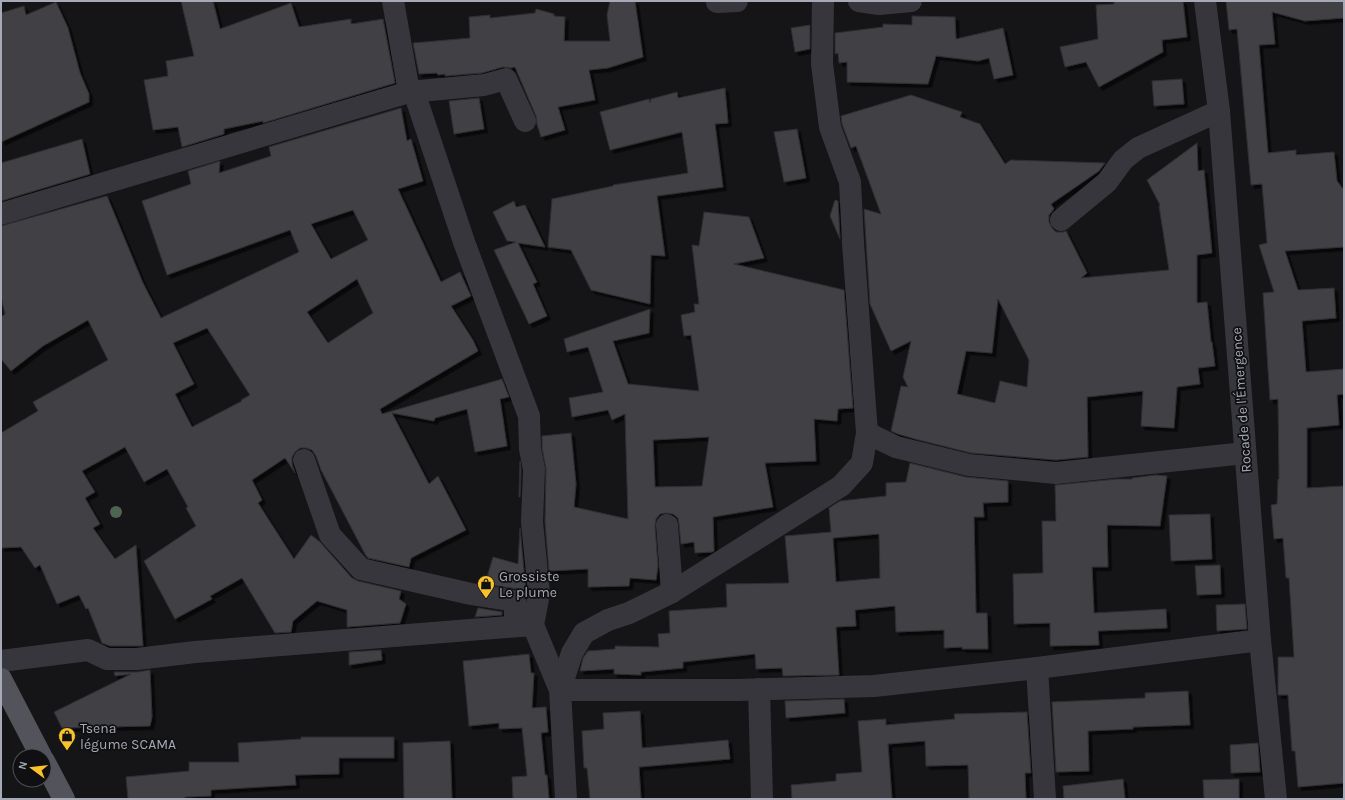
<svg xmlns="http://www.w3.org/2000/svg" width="1345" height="800" font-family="Karla,sans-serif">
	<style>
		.building { fill: #3f3f44; stroke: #2f2f33; fill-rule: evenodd; filter: url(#shadow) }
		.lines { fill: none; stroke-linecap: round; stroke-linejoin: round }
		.minor { stroke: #36363c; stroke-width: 22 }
		.major { stroke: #52535b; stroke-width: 22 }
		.tree { fill: #4e6352 }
		.labels { text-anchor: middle; stroke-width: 3.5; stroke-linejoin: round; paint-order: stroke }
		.street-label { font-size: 14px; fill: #a6aab7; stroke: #101012 }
		.poi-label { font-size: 14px; fill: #a6aab7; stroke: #101012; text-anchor: start }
	</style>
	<defs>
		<filter id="shadow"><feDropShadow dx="3.5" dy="3.5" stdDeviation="0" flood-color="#0009"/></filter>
	</defs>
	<rect width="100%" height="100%" fill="#151517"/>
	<!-- building -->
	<g class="building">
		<path d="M 181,1 L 213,1 L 220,29 L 291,3 L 299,27 L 351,19 L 351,24 L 383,19 L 395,83 L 263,123 L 263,121 L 224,129 L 224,134 L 182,147 L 178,127 L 153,130 L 144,80 L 168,76 L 166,61 L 194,56 Z"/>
		<path d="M 610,1 L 635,1 L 643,57 L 608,68 L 589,70 L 595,100 L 558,107 L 565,130 L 541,137 L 537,124 L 536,116 L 515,67 L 511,68 L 503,67 L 482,73 L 445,76 L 445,74 L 438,75 L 437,73 L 419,74 L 413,43 L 470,38 L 469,17 L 490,15 L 490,18 L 535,13 L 536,9 L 554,14 L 554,16 L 565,17 L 564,41 L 610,41 L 607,15 Z"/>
		<path d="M 1114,1 L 1183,1 L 1187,37 L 1162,40 L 1163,52 L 1099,87 L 1086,62 L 1065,67 L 1060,47 L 1098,39 L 1096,5 L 1114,4 Z"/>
		<path d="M 1226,1 L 1344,1 L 1344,18 L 1305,21 L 1272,12 L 1275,44 L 1259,45 L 1268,153 L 1296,150 L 1296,155 L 1334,152 L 1337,181 L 1344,190 L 1344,247 L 1285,251 L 1298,290 L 1334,288 L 1336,318 L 1302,321 L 1306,372 L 1344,369 L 1344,394 L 1337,395 L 1339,425 L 1307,428 L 1307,488 L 1344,486 L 1344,783 L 1298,787 L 1295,751 L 1292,751 L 1288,695 L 1278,695 L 1278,657 L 1294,657 L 1289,578 L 1286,578 L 1283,538 L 1274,539 L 1271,505 L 1277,504 L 1278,479 L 1279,479 L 1278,399 L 1270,400 L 1263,293 L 1274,292 L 1259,245 L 1267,243 L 1262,184 L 1251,185 L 1237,29 L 1229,30 Z"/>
		<path d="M 56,2 L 68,28 L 80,73 L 89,94 L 89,102 L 1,142 L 1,13 L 24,6 L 26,15 Z"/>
		<path d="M 912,16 L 955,17 L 956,39 L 1003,28 L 1013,75 L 994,79 L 989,58 L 978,61 L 936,56 L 928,84 L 847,82 L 847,62 L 839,63 L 838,53 L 835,54 L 835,33 L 883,27 L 883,24 L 912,25 Z"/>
		<path d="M 810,25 L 810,49 L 795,52 L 791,28 Z"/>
		<path d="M 1182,79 L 1184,104 L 1154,106 L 1152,81 Z"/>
		<path d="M 725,88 L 728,123 L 715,124 L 723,187 L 657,196 L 665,256 L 651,255 L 650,304 L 591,290 L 571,250 L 548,247 L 552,199 L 613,186 L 613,185 L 688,173 L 682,132 L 610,150 L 600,112 L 649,99 L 650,103 L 651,99 L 677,92 L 678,98 Z"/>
		<path d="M 911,95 L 962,112 L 960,117 L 980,124 L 1005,164 L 1011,160 L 1105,163 L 1099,171 L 1051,204 L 1054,209 L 1049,215 L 1049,222 L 1052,228 L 1056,232 L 1063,232 L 1066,231 L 1087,273 L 1081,278 L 1169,270 L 1159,206 L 1160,205 L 1147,180 L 1197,143 L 1198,171 L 1204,170 L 1212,253 L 1197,255 L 1197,303 L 1207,302 L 1211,342 L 1212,342 L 1215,366 L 1198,368 L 1200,384 L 1177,387 L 1174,428 L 1141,426 L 1143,391 L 1087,397 L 1088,457 L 1056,460 L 971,453 L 915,439 L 898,434 L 891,431 L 901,386 L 908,387 L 903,377 L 911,341 L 891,351 L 870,304 L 864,209 L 881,214 L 856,146 L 851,148 L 842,124 L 841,116 ZM 998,299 L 1029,360 L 1027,387 L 1000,381 L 995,403 L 957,394 L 966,351 L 992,353 Z"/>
		<path d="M 479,98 L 484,129 L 454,134 L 449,101 Z"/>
		<path d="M 401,108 L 407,141 L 411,139 L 423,181 L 398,189 L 441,282 L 460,272 L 471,296 L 451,306 L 473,340 L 478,351 L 380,409 L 382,414 L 502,379 L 509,397 L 500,399 L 507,446 L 475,452 L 467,409 L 435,418 L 434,421 L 392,413 L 429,484 L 438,476 L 466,530 L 411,558 L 409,567 L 368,558 L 365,554 L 321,470 L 316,456 L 312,450 L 306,448 L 300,448 L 295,452 L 292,457 L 292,464 L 295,473 L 285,458 L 252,480 L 262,500 L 258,503 L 294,559 L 311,535 L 320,542 L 352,578 L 358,581 L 401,591 L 399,599 L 406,604 L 400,623 L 347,627 L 347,610 L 317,601 L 293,621 L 291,632 L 275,633 L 242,578 L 210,596 L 212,599 L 175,619 L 144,561 L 196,526 L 186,508 L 188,507 L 167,469 L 144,482 L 125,447 L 82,471 L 95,492 L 85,498 L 100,524 L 93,528 L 115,559 L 136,545 L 143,646 L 110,646 L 102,643 L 88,608 L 86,609 L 79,595 L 57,604 L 40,565 L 35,568 L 21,547 L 1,548 L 1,433 L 38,411 L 33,402 L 108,360 L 88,320 L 43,346 L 11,371 L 1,359 L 1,317 L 5,314 L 1,297 L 1,226 L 107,196 L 143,283 L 161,318 L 299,252 L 290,230 L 167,275 L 142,201 L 191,184 L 188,171 L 220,161 L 219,173 L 271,156 L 269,147 ZM 353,210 L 368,240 L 331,259 L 311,224 ZM 357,279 L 373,313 L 328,343 L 307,312 ZM 207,328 L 250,395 L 241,400 L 242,401 L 192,427 L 175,394 L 194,384 L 173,343 Z"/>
		<path d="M 797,129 L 806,178 L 784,182 L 774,132 Z"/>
		<path d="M 82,139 L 90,174 L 1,201 L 1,163 Z"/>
		<path d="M 835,200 L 838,201 L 840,239 L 830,216 Z"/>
		<path d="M 514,201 L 516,207 L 525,205 L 545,247 L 518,243 L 537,282 L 533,284 L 547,316 L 529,324 L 494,250 L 516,242 L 507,241 L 493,212 Z"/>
		<path d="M 704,212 L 749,217 L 764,258 L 734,264 L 844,290 L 853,408 L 838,409 L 837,421 L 814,419 L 816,461 L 765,463 L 773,507 L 713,517 L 714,551 L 712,552 L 695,553 L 694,542 L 681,544 L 679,524 L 678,518 L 673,514 L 666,513 L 660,514 L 656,519 L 655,526 L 658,566 L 656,580 L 630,578 L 629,586 L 588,587 L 588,569 L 549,571 L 545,522 L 546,469 L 542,448 L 542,436 L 571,433 L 576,484 L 574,507 L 628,519 L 625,414 L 612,420 L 608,410 L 572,417 L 569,398 L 603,392 L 588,347 L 567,352 L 564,339 L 650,309 L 649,333 L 613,341 L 628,384 L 699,391 L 691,335 L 684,336 L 681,315 L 695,312 L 694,304 L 699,304 L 692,245 L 699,246 ZM 709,437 L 702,486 L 655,487 L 653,440 Z"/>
		<path d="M 520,461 L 521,470 L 520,497 L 519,497 Z"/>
		<path d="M 910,463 L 966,477 L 1008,481 L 1008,502 L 983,503 L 984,517 L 974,517 L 976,613 L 987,613 L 988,649 L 962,649 L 962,647 L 944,648 L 944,630 L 896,632 L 895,606 L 855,610 L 856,626 L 836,627 L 839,675 L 783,676 L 782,668 L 756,669 L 755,654 L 683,662 L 683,668 L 641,672 L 641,675 L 614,674 L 614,669 L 580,671 L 583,658 L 588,651 L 615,649 L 615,646 L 659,647 L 658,634 L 670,633 L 669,611 L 727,607 L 726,584 L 789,583 L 785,536 L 831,532 L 829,508 L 840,501 L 886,496 L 886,483 L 906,482 ZM 879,534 L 880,578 L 836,582 L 833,538 Z"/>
		<path d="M 1156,475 L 1167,476 L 1160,526 L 1107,525 L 1108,567 L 1092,567 L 1094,613 L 1166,609 L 1167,628 L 1098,631 L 1099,645 L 1050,646 L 1050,623 L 1014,624 L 1013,574 L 1043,573 L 1042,521 L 1056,521 L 1055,485 L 1117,479 L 1132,479 L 1132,478 Z"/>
		<path d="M 1210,514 L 1212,559 L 1171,561 L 1169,515 Z"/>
		<path d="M 520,528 L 526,593 L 526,595 L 523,591 L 517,589 L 485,584 L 493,557 L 518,564 Z"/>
		<path d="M 1220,565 L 1221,594 L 1197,595 L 1195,566 Z"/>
		<path d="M 1245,604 L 1247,629 L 1217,631 L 1216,605 Z"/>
		<path d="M 478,608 L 502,612 L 502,615 L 475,617 Z"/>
		<path d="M 381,650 L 382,660 L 349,665 L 349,652 Z"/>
		<path d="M 529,654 L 531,673 L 534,673 L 532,708 L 546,707 L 548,732 L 541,733 L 545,775 L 547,775 L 549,799 L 513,799 L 512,777 L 527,776 L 522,728 L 499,729 L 499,723 L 469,726 L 463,661 Z"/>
		<path d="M 150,670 L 152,717 L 150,726 L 62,728 L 54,712 L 131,674 L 115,676 L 114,672 L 137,672 Z"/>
		<path d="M 1188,691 L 1190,725 L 1133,727 L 1133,729 L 1088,731 L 1089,771 L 1056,772 L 1052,702 L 1145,698 L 1145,693 Z"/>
		<path d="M 844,699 L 845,713 L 786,718 L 785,701 Z"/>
		<path d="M 640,711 L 642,748 L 728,740 L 730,759 L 639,767 L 641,799 L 590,799 L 587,768 L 584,768 L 582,731 L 604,729 L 603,713 Z"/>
		<path d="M 1027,712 L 1031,773 L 1025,773 L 1026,799 L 969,799 L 968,765 L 926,766 L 925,741 L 888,744 L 892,799 L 792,799 L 791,785 L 836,781 L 836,774 L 862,772 L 858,721 L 886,719 L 886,725 L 955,719 L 954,714 Z"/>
		<path d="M 301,737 L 394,737 L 394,758 L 339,758 L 339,774 L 295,775 L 296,785 L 211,790 L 211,796 L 185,797 L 185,799 L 128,799 L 126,777 L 189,771 L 189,762 L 239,762 L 238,743 L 301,739 Z"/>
		<path d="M 450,741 L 452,799 L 404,799 L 403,743 Z"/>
		<path d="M 1258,743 L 1260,772 L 1231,773 L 1230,745 Z"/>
		<path d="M 1123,779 L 1125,799 L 1064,799 L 1063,786 Z"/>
		<path d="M 1239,779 L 1239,799 L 1204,799 L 1203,780 Z"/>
	</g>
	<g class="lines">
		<!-- minor -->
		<g class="minor">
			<path d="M 393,1 L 409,92"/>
			<path d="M 859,1 L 879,4 L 911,1"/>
			<path d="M 1205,1 L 1219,111 L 1260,640 L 1276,799"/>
			<path d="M 717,2 L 737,1"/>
			<path d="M 414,92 L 464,242 L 529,416 L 530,449 L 534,469 L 532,522 L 539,594 L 533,625 L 560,690 L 566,799"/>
			<path d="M 1,214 L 409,92 L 484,85 L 506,79 L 525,121"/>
			<path d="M 1061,220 L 1107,182 L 1123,160 L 1138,148 L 1219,111"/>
			<path d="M 867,433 L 896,447 L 969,465 L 1056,473 L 1245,453"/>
			<path d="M 304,460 L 330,535 L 361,569 L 471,594 L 515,601 L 515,626"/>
			<path d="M 667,525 L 672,592"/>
			<path d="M 1,661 L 88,650 L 107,659 L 137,659 L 195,652 L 533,625"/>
			<path d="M 1037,668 L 1045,799"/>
			<path d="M 759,689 L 762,799"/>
			<path d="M 560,690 L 572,653 L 584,633 L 608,620 L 629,613 L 672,592 L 841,486 L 862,463 L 867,433 L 853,243 L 850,182 L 830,127 L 822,64 L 823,1"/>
			<path d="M 560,690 L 737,690 L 874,686 L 1037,668 L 1260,640"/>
		</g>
		<!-- major -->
		<g class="major">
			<path d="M 1,679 L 41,756"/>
			<path d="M 44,761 L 64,799"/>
		</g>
	</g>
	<!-- trees -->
	<circle class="tree" cx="116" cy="512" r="6"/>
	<!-- icons -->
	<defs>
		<symbol id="shop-pin" viewBox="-11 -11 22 30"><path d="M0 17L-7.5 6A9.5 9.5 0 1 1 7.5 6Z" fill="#f8c22c" stroke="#101012"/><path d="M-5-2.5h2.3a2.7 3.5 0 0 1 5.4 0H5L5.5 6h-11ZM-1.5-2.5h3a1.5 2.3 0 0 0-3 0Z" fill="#111"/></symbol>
	</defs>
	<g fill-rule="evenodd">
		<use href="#shop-pin" x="476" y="574" width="20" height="27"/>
		<use href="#shop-pin" x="57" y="726" width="20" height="27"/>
	</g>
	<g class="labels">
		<!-- street labels -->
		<g class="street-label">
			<text transform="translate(1241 400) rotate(-94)" y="5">Rocade de l'Émergence</text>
		</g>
		<!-- poi labels -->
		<g class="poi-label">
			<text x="499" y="581">Grossiste<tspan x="499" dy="16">Le plume</tspan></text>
			<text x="80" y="733">Tsena<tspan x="80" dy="16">légume SCAMA</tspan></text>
		</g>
	</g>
	<!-- border -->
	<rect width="1345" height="800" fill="none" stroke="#a6aab7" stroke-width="4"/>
	<!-- north arrow -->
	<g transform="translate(32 768) rotate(285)"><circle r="19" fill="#101012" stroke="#4c4e54"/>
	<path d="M0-3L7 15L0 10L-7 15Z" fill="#f8c22c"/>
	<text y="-6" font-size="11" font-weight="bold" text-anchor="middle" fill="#a6aab7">N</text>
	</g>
</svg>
